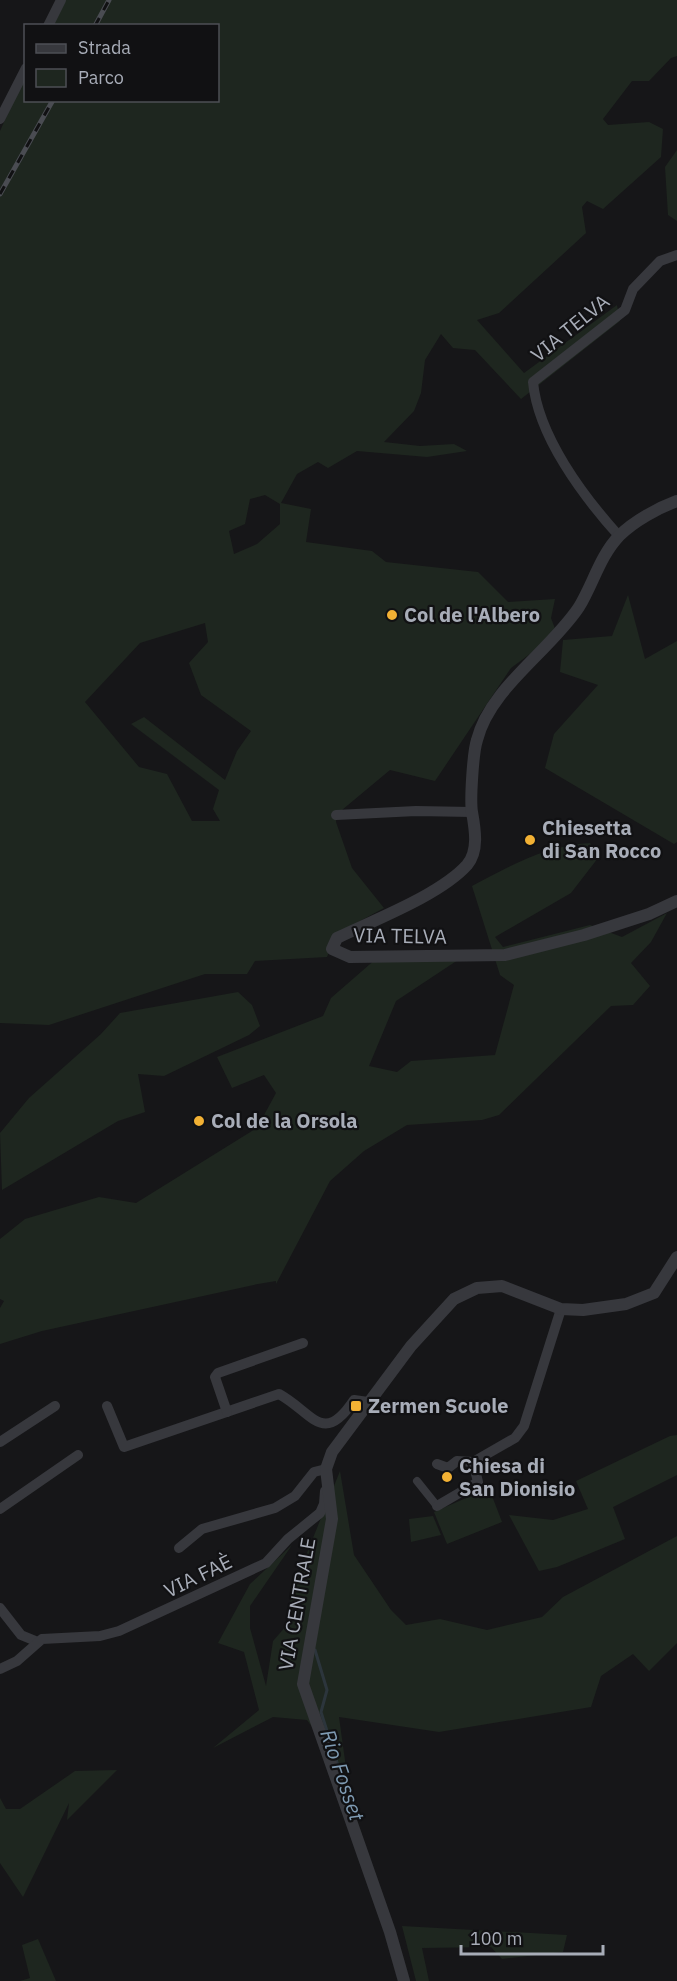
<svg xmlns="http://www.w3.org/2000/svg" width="677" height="1981" font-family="'IBM Plex Sans',sans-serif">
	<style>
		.green { fill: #1e261f; fill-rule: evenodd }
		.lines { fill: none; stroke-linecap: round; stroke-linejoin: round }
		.stream { stroke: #2c353c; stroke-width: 3 }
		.pedestrian { stroke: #37383d; stroke-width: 8 }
		.minor { stroke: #37383d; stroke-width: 10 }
		.tertiary { stroke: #37383d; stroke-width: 12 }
		.rail-casing { stroke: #4a4c52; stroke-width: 5 }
		.rail { stroke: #111113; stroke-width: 3; stroke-dasharray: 9; stroke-linecap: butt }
		.poi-dot { fill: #f2b134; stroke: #111113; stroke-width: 2 }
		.labels { text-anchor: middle; stroke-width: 4.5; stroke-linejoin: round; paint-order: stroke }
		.street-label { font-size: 20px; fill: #a8adb8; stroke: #111113 }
		.poi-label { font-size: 20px; font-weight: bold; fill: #a8adb8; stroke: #111113; text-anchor: start }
		.water-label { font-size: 21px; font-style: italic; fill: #7f9bb3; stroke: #111113 }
	</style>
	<rect width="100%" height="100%" fill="#161618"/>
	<!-- green -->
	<g class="green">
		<path d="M 59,0 L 677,0 L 677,56 L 671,58 L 649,81 L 632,81 L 603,119 L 608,125 L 649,122 L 663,129 L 661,157 L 603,209 L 587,201 L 582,207 L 586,233 L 499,313 L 477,320 L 524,373 L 617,305 L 620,321 L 521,399 L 475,350 L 453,348 L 441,334 L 425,360 L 421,393 L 414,411 L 384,442 L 420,446 L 454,444 L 467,451 L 427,457 L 357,451 L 328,468 L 318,462 L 297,474 L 281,503 L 311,509 L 306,542 L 372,551 L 386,562 L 478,572 L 508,602 L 555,599 L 551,618 L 557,634 L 511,668 L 435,781 L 390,770 L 336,815 L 336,822 L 352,868 L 384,908 L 336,934 L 327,957 L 255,961 L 247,974 L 205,974 L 49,1025 L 0,1023 L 0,131 L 25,75 L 26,100 L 218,100 L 218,26 L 48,25 ZM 265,495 L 280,504 L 280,524 L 257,544 L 234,554 L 229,531 L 245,524 L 250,499 ZM 205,623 L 208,642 L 189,663 L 201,695 L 251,731 L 237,751 L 225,780 L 144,717 L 131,724 L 219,790 L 213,809 L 220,821 L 192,821 L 167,774 L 139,767 L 85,702 L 140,643 Z"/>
		<path d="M 677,150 L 677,221 L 668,215 L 665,167 Z"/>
		<path d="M 628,595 L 645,659 L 677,641 L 677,842 L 674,844 L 545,768 L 554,734 L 598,685 L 560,672 L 563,640 L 612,636 Z"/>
		<path d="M 590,843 L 598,858 L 571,893 L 495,937 L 503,947 L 590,925 L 622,937 L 667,913 L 651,942 L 631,963 L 650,986 L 633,1005 L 611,1006 L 499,1115 L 482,1120 L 407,1125 L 364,1151 L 330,1181 L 276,1284 L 276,1281 L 258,1284 L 42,1331 L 0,1344 L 0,1308 L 4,1301 L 0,1299 L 0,1239 L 25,1219 L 99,1197 L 136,1203 L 257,1128 L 276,1093 L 264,1075 L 232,1088 L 217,1057 L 323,1016 L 331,998 L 377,958 L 464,956 L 396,1001 L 369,1066 L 397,1072 L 411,1061 L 495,1055 L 514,985 L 500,975 L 472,886 C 512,865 544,846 590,843 Z"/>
		<path d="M 238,992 L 252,1005 L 260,1026 L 249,1035 L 164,1076 L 138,1074 L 145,1112 L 118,1121 L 2,1190 L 0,1133 L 29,1098 L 101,1034 L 120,1013 Z"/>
		<path d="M 677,1435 L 677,1475 L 613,1507 L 625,1539 L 557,1567 L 539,1571 L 509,1515 L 553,1520 L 588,1509 L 576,1481 L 670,1436 Z"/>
		<path d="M 340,1471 L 354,1555 L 391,1610 L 406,1625 L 440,1619 L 487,1630 L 542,1617 L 563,1597 L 677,1536 L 677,1643 L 649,1671 L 633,1654 L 601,1676 L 591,1707 L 439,1732 L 339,1717 L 347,1775 L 307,1720 L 273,1717 L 213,1748 L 259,1710 L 244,1652 L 218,1643 L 250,1584 L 292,1545 L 250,1606 L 250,1628 L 266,1686 L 273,1641 L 287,1625 L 292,1590 Z"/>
		<path d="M 489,1488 L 502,1522 L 447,1544 L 434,1512 Z"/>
		<path d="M 433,1516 L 441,1535 L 411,1542 L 409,1519 Z"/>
		<path d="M 117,1770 L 67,1820 L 69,1803 L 23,1897 L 0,1863 L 0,1798 L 6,1809 L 20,1809 L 75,1771 Z"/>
		<path d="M 402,1926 L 567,1935 L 563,1952 L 502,1959 L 491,1947 L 422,1948 L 429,1981 L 416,1981 Z"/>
		<path d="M 38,1939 L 56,1981 L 20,1981 L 30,1978 L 22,1945 Z"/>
	</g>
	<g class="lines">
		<!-- stream -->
		<path class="stream" d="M 315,1650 L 327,1690 L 321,1712 L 340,1772"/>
		<!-- pedestrian -->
		<path class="pedestrian" d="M 417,1481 L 437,1506"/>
		<!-- minor -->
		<g class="minor">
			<path d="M 48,26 L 61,0"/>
			<path d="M 0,119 L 26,68"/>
			<path d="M 619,536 C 583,496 538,436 533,382 L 625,310 L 633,289 L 660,261 L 677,255"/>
			<path d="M 336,815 L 416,811 L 472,812"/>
			<path d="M 107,1406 L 124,1447 L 279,1394 C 312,1412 323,1447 354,1400 L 368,1402"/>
			<path d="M 227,1412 L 215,1377 L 218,1373 L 303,1343"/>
			<path d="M 0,1442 L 55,1406"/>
			<path d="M 437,1464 L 448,1468 L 457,1461 L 473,1462 L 515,1438 L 524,1426 L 561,1309"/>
			<path d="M 437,1506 L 478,1482 L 473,1462"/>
			<path d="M 0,1509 L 78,1455"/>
			<path d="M 179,1548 L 202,1529 L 275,1508 L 295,1496 L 314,1472 L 326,1469"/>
			<path d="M 0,1608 L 21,1635 L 38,1642"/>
			<path d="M 0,1669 L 17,1661 L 42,1639 L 100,1636 L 119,1631 L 266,1563 L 288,1539 L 320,1513 L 324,1504 L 325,1491"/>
		</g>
		<!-- tertiary -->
		<g class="tertiary">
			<path d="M 677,501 C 658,508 634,521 619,536 C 600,556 593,584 579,607 C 550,651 490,688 477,740 C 473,752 470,800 472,812 C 475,829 479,851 467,865 C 440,895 374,920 337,938 L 332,949 L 350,957 L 505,955 L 584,935 L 649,914 L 677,901"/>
			<path d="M 404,1981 L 390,1932 L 303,1684 L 332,1519 L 326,1469 L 332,1452 L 411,1346 L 454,1299 L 477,1288 L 502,1286 L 561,1309 L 583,1310 L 626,1304 L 654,1293 L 677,1257"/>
		</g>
		<defs>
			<g id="rail">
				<path d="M 95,26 L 109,0"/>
				<path d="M 0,194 L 53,100"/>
			</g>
		</defs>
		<!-- rail casing -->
		<use href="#rail" class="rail-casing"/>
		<!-- rail -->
		<use href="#rail" class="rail"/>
	</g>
	<!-- markers -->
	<g class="poi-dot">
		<circle cx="392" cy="615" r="6"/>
		<circle cx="530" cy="840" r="6"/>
		<circle cx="199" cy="1121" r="6"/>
		<rect x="350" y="1400" width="12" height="12" rx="3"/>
		<circle cx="447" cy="1477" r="6"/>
	</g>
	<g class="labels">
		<!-- street labels -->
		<g class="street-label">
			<text transform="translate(570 328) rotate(-39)" y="7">VIA TELVA</text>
			<text transform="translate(400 936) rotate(1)" y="7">VIA TELVA</text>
			<text transform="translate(198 1576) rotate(-26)" y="7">VIA FAÈ</text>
			<text transform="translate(297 1604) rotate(-80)" y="7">VIA CENTRALE</text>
		</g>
		<!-- poi labels -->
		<g class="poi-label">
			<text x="404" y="622">Col de l'Albero</text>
			<text x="542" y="835">Chiesetta<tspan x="542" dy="23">di San Rocco</tspan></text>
			<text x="211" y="1128">Col de la Orsola</text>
			<text x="368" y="1413">Zermen Scuole</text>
			<text x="459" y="1473">Chiesa di<tspan x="459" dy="23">San Dionisio</tspan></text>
		</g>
		<!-- water labels -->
		<g class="water-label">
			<text transform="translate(342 1775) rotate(71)" y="7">Rio Fosset</text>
		</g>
	</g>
	<!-- legend -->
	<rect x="24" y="24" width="195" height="78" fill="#111113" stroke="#4d4f55" stroke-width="1.5"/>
	<rect x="36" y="44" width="30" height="9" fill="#37383d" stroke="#4d4f55" stroke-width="1.5"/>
	<text x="78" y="54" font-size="18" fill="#a8adb8">Strada</text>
	<rect x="36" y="69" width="30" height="18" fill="#1e261f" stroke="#4d4f55" stroke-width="1.5"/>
	<text x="78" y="84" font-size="18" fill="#a8adb8">Parco</text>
	<!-- scale -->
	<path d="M461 1945v9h142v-9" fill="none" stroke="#a8adb8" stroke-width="3"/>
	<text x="470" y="1945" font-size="18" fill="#a8adb8" stroke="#111113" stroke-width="4.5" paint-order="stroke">100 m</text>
</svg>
